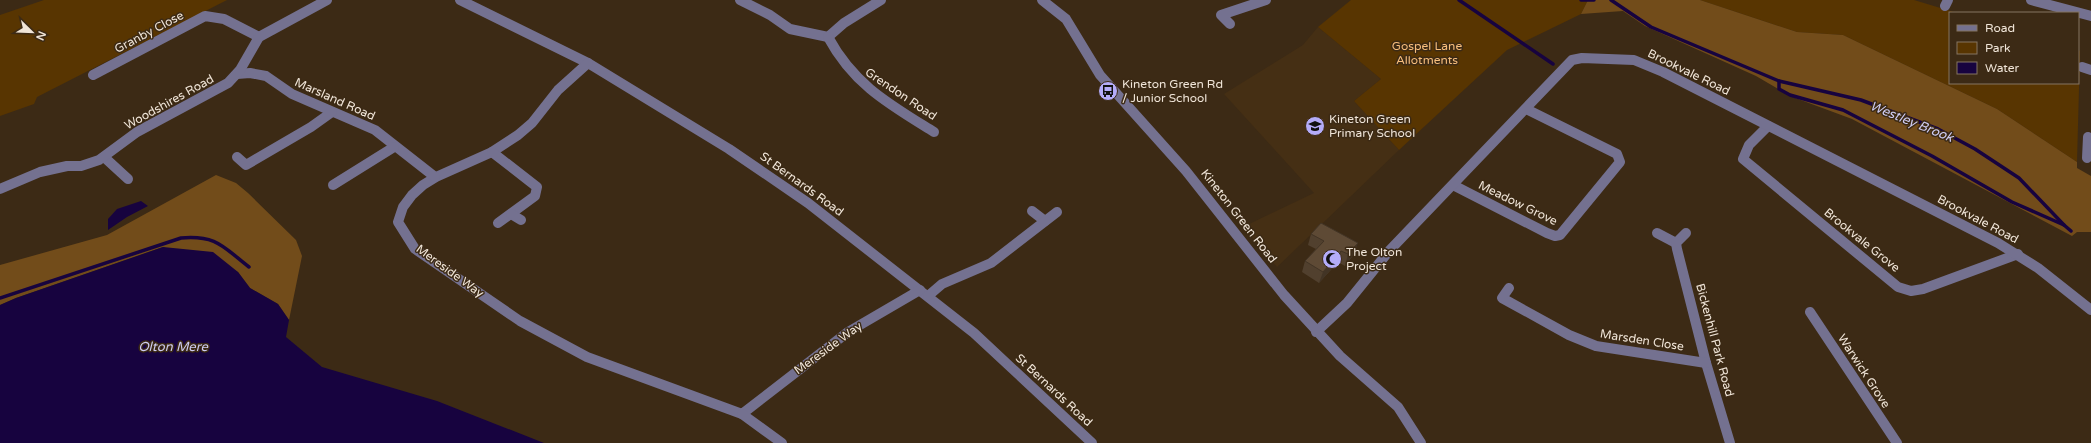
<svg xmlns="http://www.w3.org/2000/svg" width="2091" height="443" font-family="'Varela Round',sans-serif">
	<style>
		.built { fill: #452f14 }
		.green { fill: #583501 }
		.forest { fill: #724c1a }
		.water { fill: #17033f }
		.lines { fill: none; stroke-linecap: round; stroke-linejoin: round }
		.stream { stroke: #17033f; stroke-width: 3.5 }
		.minor { stroke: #747190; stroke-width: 10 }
		.wall { fill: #51402e }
		.shaded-wall { fill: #423425 }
		.building { fill: #5e4a35; stroke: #423425 }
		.labels { text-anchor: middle; stroke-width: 3; stroke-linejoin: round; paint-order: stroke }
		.street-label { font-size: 12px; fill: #f0e5d8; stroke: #3c2a15 }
		.park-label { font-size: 12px; fill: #f8be7c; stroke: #3c2a15 }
		.poi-label { font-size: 12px; fill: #f0e5d8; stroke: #3c2a15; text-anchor: start }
		.water-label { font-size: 13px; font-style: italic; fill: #cfccf2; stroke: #3c2a15 }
	</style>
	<rect width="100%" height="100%" fill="#3c2a15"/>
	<!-- built -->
	<path class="built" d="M 1318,27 L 1381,79 L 1354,101 L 1399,150 L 1277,267 L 1243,227 L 1314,193 L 1224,94 L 1303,45 Z"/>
	<!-- green -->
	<g class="green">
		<path d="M 44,0 L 227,0 L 37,97 L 34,104 L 0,116 L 0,15 Z"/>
		<path d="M 1351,0 L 1588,0 L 1581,14 L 1507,50 L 1399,150 L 1354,101 L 1381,79 L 1318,27 Z"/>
		<path d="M 1700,0 L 1914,0 L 1957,13 L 1950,13 L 1950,83 L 2078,83 L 2078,50 L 2080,51 L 2077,162 L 1997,109 L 1843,35 L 1797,32 Z"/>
	</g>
	<!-- forest -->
	<g class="forest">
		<path d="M 1588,0 L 1700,0 L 1797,32 L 1843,35 L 1997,109 L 2077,162 L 2077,168 L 2091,176 L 2091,232 L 2077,232 L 2072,236 L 1852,119 L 1790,96 L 1756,76 L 1645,26 L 1623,11 L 1581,14 Z"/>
		<path d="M 216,175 L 236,183 L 248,193 L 296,240 L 302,256 L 289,320 L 278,304 L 250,288 L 238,272 L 163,247 L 16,298 L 0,305 L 0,265 L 107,235 Z"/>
	</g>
	<!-- water -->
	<g class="water">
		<path d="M 141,201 L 148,206 L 127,217 L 108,230 L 108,219 L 117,209 Z"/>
		<path d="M 163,247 L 213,252 L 238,272 L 250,288 L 278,304 L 289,320 L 286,337 L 322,367 L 437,401 L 544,443 L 0,443 L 0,305 L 16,298 Z"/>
	</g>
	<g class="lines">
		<!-- stream -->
		<g class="stream">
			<path d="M 1459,0 L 1553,64"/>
			<path d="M 1581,0 L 1594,0"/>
			<path d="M 1611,0 L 1651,27 L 1779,81 L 1861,100 L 1938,129 L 1975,149 L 2019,178 L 2064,225"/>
			<path d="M 1779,81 L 1779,89 L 1790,95 L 1843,110 L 1932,156 L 2012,202 L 2064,225 L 2071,231"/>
			<path d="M 0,298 L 181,238 C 217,235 223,247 249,267"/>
		</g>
		<!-- minor -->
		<g class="minor">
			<path d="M 460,0 L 588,63 L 729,149 L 808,203 L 974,333 L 1092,443"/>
			<path d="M 740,0 L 770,15 L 790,29 L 828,37 L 844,23 L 881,0"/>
			<path d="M 1042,0 L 1066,19 L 1100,75 L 1186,171 L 1284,295 L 1340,356 L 1398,407 L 1421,443"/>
			<path d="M 2031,0 L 2091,16"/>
			<path d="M 1945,6 L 1948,0"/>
			<path d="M 1230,24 L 1221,15 L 1266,0"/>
			<path d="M 828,37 C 854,85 889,104 934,132"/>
			<path d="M 588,63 L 558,90 L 532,123 L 518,135 L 492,152 L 436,177 L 423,185 L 412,195 L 403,207 L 398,222 L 415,249 L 520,321 L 587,357 L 742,414 L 848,332 L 920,290"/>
			<path d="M 2082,67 L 2091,70"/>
			<path d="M 237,74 L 250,73 L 266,76 L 292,94 L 375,130 L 435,177"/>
			<path d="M 93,75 L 205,16 L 224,19 L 259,37"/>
			<path d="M 1768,126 L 1749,145 L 1743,159 L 1898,287 L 1911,291 L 1923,289 L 2018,254"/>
			<path d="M 492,152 L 537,187 L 535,196 L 498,223"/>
			<path d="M 104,157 L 128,179"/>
			<path d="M 237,157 L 246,165 L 311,127 L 332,112"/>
			<path d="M 2087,158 L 2088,137"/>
			<path d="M 333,185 L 394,147"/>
			<path d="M 1453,185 L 1547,233 L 1555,236 L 1560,235 L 1620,162 L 1617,154 L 1526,109"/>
			<path d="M 0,189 L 40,172 L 67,166 L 81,166 L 99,160 L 137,132 L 228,83 L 240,70 L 259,37 L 327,0"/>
			<path d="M 1032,211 L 1045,221"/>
			<path d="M 511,214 L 521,220"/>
			<path d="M 1657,233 L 1676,243"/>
			<path d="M 1686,233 L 1676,243 L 1677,249 L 1706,363 L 1730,443"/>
			<path d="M 1509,288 L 1502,298 L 1569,335 L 1596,346 L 1706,363"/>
			<path d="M 928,296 L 942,284 L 991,263 L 1057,212"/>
			<path d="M 1810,312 L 1897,443"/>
			<path d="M 1316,332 L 1347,303 L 1389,251 L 1572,60 L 1582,58 L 1634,60 L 1663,72 L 1998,243 L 2038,268 L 2091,310"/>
			<path d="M 742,414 L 782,443"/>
		</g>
	</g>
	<!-- wall -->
	<path class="wall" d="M 1311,234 L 1354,254 L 1345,266 L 1338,262 L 1319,283 L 1302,272 L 1305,261 L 1316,249 L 1308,245 Z"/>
	<!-- shaded-wall -->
	<g class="shaded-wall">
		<path d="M 1358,243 L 1354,254 L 1345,266 L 1348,254 Z"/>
		<path d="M 1341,251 L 1338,262 L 1319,283 L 1323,272 Z"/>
	</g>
	<!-- building -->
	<path class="building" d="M 1321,223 L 1358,243 L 1348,254 L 1341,251 L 1323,272 L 1305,261 L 1324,241 L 1311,234 Z"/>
	<!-- icons -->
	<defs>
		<symbol id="bus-disc" viewBox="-11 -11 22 22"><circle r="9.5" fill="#b4acf9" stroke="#3c2a15"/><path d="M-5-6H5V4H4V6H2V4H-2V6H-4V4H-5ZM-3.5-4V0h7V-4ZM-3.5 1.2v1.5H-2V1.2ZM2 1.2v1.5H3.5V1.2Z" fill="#111"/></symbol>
		<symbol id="school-disc" viewBox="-11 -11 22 22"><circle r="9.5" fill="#b4acf9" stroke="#3c2a15"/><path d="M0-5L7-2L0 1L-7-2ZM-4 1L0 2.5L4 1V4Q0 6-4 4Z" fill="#111"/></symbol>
		<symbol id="mosque-disc" viewBox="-11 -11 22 22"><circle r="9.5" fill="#b4acf9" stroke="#3c2a15"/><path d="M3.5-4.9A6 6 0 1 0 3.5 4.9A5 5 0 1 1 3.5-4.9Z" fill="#111"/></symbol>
	</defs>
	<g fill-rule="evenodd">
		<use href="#bus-disc" x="1097" y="80" width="22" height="22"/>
		<use href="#school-disc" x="1304" y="115" width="22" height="22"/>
		<use href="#mosque-disc" x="1321" y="248" width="22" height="22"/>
	</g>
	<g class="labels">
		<!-- street labels -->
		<g class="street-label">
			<text transform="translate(149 32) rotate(-28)" y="4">Granby Close</text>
			<text transform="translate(1689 72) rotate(26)" y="4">Brookvale Road</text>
			<text transform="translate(901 94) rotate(34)" y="4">Grendon Road</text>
			<text transform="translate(335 99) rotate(24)" y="4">Marsland Road</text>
			<text transform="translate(169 102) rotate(-29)" y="4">Woodshires Road</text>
			<text transform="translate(802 184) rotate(36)" y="4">St Bernards Road</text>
			<text transform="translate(1518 203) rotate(26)" y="4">Meadow Grove</text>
			<text transform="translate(1239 216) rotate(52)" y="4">Kineton Green Road</text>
			<text transform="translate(1978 219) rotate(28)" y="4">Brookvale Road</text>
			<text transform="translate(1862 240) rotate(39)" y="4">Brookvale Grove</text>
			<text transform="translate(450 271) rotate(36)" y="4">Mereside Way</text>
			<text transform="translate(1642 340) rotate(9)" y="4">Marsden Close</text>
			<text transform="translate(1715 340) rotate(75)" y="4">Bickenhill Park Road</text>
			<text transform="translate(828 348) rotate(-36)" y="4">Mereside Way</text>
			<text transform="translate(1864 371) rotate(57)" y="4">Warwick Grove</text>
			<text transform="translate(1054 390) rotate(43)" y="4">St Bernards Road</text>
		</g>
		<!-- park labels -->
		<g class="park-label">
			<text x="1427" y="50">Gospel Lane<tspan x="1427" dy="14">Allotments</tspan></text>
		</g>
		<!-- poi labels -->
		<g class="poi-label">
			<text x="1122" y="88">Kineton Green Rd<tspan x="1122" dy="14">/ Junior School</tspan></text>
			<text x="1329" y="123">Kineton Green<tspan x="1329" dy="14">Primary School</tspan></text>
			<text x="1346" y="256">The Olton<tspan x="1346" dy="14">Project</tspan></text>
		</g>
		<!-- water labels -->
		<g class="water-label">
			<text transform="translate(1912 121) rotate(22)" y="5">Westley Brook</text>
			<text x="173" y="351">Olton Mere</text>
		</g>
	</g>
	<!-- legend -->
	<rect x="1949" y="12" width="130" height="72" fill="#3c2a15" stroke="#847563"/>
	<rect x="1957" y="25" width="20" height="6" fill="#747190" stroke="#847563"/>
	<text x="1985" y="32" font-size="12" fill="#f0e5d8">Road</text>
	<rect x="1957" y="42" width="20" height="12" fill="#583501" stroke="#847563"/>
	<text x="1985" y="52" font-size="12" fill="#f0e5d8">Park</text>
	<rect x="1957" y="62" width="20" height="12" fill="#17033f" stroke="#847563"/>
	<text x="1985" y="72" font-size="12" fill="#f0e5d8">Water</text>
	<!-- north arrow -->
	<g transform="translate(32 32) rotate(113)" stroke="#3c2a15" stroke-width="3" paint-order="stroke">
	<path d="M0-3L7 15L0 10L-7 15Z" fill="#f0e5d8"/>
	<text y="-6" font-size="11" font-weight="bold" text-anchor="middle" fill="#f0e5d8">N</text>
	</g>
</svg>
